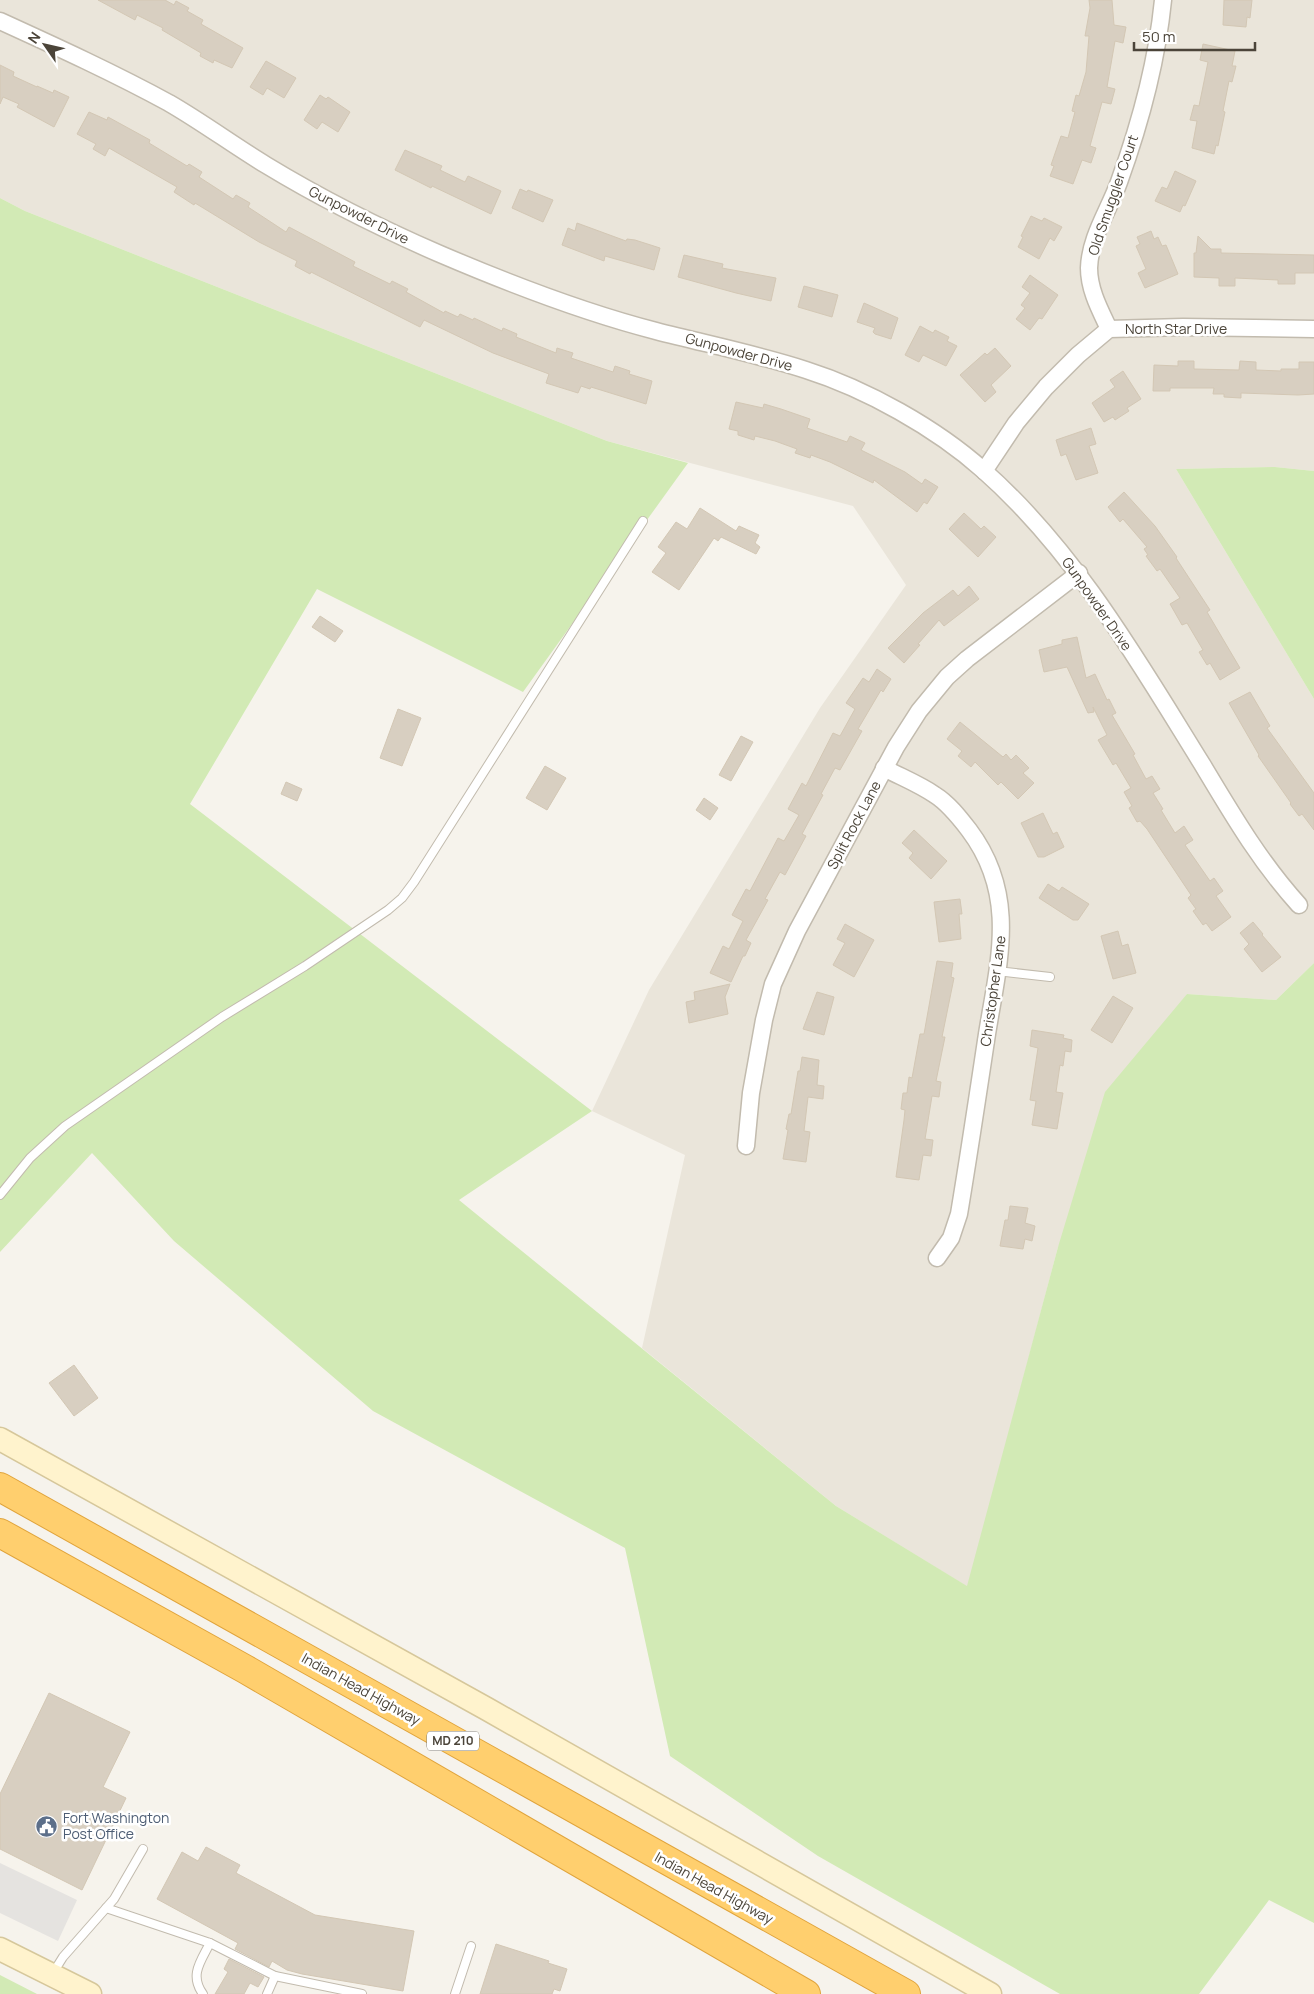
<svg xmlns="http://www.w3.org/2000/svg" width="1314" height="1994" font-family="Manrope,sans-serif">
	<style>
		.residential { fill: #eae5da }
		.green { fill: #d2eab5 }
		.parking { fill: #e5e3e0 }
		.building { fill: #d8cfc1; stroke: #d3c7b4 }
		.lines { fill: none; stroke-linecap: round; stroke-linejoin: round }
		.lane-casing { stroke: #c2bbae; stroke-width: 10 }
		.street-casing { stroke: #c2bbae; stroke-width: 19 }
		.secondary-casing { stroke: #d6c79b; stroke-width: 25 }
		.highway-casing { stroke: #e0a43c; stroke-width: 30 }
		.lane { stroke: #fff; stroke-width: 8 }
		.street { stroke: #fff; stroke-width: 16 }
		.secondary { stroke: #fff3cd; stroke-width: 22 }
		.highway { stroke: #ffcf6e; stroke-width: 28 }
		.labels { text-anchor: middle; stroke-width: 5; stroke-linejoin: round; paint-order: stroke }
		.shield { fill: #fff; stroke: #817c74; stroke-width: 1 }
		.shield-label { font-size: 12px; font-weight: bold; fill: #4b4439 }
		.street-label { font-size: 14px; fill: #4b4439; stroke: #fff }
		.service-label { font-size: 14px; fill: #4e5e75; stroke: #fff; text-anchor: start }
	</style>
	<rect width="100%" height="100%" fill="#f6f3ec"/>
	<!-- residential -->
	<path class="residential" d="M 0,0 L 1314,0 L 1314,471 L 1275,467 L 1176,469 L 1314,699 L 1314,963 L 1276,1000 L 1187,994 L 1058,1247 L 968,1587 L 836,1506 L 642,1348 L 685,1155 L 592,1111 L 649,990 L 820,708 L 906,585 L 853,506 L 607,441 L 25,211 L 0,198 Z"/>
	<!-- green -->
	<g class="green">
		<path d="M 0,198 L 25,211 L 607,441 L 688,463 L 523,692 L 317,589 L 190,804 L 592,1111 L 459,1200 L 836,1506 L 967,1586 L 1058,1247 L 1105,1092 L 1187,994 L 1276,1000 L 1314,963 L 1314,1923 L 1269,1900 L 1199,1994 L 1060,1994 L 818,1856 L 670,1756 L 625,1548 L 373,1411 L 174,1241 L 92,1153 L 0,1252 Z"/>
		<path d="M 1275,467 L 1314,471 L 1314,699 L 1176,469 Z"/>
		<path d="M 0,1975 L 37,1994 L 0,1994 Z"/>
	</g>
	<!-- parking -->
	<path class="parking" d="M 0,1863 L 77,1900 L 58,1941 L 0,1913 Z"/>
	<!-- building -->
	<g class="building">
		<path d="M 98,0 L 165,0 L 174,5 L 176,1 L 189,8 L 187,11 L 203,20 L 201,24 L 243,48 L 232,68 L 214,60 L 213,63 L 200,56 L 201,53 L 162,30 L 163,28 L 137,15 L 135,20 Z"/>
		<path d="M 1089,0 L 1112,0 L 1114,25 L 1126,27 L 1123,43 L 1115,41 L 1107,87 L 1115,89 L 1111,104 L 1102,102 L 1090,146 L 1096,148 L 1091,163 L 1082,160 L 1073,184 L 1050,176 L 1054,166 L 1051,165 L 1061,136 L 1068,138 L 1075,112 L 1072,111 L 1076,95 L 1079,96 L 1086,72 L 1089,36 L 1085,36 L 1090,8 Z"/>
		<path d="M 1224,0 L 1252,0 L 1250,18 L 1247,17 L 1246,27 L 1223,25 Z"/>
		<path d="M 1203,44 L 1235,51 L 1232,66 L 1236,66 L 1232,82 L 1229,81 L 1223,111 L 1225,112 L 1218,146 L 1216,145 L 1214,154 L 1192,148 L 1197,121 L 1190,120 L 1194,105 L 1199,106 L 1208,62 L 1200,60 Z"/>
		<path d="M 266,61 L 296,78 L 284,98 L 267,88 L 263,95 L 250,87 Z"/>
		<path d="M 0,65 L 14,72 L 13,76 L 37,87 L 37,86 L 53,93 L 54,90 L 69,97 L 54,127 L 17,107 L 19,104 L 3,97 L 0,104 Z"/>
		<path d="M 320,95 L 326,99 L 328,97 L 350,112 L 338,132 L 322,122 L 317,129 L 304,120 Z"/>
		<path d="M 89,112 L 107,120 L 108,117 L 150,140 L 149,143 L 187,166 L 189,164 L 202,172 L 199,177 L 233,199 L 236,195 L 250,203 L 248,207 L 286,232 L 289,227 L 355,262 L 353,266 L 390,284 L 392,281 L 408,289 L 406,292 L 444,313 L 445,311 L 458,317 L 460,314 L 473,320 L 474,318 L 502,331 L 503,328 L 517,334 L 516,337 L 556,353 L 557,348 L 573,353 L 571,358 L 613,372 L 615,366 L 630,371 L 629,374 L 652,381 L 646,404 L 591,387 L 590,389 L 581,386 L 578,393 L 546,383 L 549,374 L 493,353 L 424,320 L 420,327 L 311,272 L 310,274 L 295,266 L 297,261 L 259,242 L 195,203 L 194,205 L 174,192 L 177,187 L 109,148 L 105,156 L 93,149 L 96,144 L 77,134 Z"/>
		<path d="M 405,150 L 442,166 L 440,170 L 465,182 L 468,176 L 501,191 L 491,214 L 432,186 L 431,188 L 395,170 Z"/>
		<path d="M 1175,171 L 1196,181 L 1185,206 L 1183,205 L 1180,212 L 1155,201 L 1162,187 L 1167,189 Z"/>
		<path d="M 520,189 L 527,192 L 528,190 L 553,200 L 543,222 L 512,208 Z"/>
		<path d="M 1031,216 L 1042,221 L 1044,218 L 1062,227 L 1054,241 L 1050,238 L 1039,259 L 1018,247 L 1023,237 L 1021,236 Z"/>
		<path d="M 577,223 L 626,241 L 627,239 L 635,240 L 660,248 L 654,270 L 605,256 L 604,261 L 562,245 L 568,228 L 575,231 Z"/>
		<path d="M 1151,231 L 1154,239 L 1158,237 L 1162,246 L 1166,245 L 1178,274 L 1145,288 L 1138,273 L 1146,269 L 1136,246 L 1140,244 L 1137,237 Z"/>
		<path d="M 1198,236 L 1211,249 L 1221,249 L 1221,253 L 1314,255 L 1314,273 L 1295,273 L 1295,284 L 1278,284 L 1278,280 L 1235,278 L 1235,286 L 1219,286 L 1219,278 L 1194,277 L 1194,253 L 1196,253 Z"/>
		<path d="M 684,255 L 723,264 L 722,268 L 776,278 L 771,301 L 736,293 L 678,277 Z"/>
		<path d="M 1030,275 L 1058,295 L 1042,319 L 1039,318 L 1030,330 L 1016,319 L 1025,308 L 1021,305 L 1030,293 L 1022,287 Z"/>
		<path d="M 804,286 L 838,295 L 832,317 L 798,307 Z"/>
		<path d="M 864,303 L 898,318 L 891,339 L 875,334 L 873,332 L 875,328 L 857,322 Z"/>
		<path d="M 920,326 L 933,333 L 935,330 L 949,337 L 947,341 L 957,346 L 946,366 L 923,355 L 919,362 L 905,355 Z"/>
		<path d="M 995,348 L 1011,366 L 991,385 L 996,392 L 985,402 L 960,375 L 985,353 L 987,355 Z"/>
		<path d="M 1178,361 L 1194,361 L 1194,369 L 1239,370 L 1240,361 L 1256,362 L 1256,370 L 1281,371 L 1281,369 L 1299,369 L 1299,362 L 1314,362 L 1314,394 L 1298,395 L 1241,393 L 1241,398 L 1224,397 L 1224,394 L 1213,394 L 1214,388 L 1170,388 L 1170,391 L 1153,391 L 1154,365 L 1178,366 Z"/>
		<path d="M 1123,371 L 1141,399 L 1127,408 L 1129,411 L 1115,420 L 1113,417 L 1104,422 L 1092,403 L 1115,387 L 1110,380 Z"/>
		<path d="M 736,402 L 763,408 L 764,404 L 781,409 L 810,419 L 807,428 L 847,442 L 850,436 L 865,443 L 861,450 L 905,472 L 922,484 L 925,479 L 938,487 L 927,504 L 924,502 L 917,512 L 874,480 L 873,483 L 830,462 L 811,455 L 810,458 L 795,453 L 797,449 L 775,441 L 755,436 L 754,440 L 738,435 L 738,431 L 729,429 Z"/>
		<path d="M 1091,428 L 1096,444 L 1089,446 L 1098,473 L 1076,480 L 1066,454 L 1061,456 L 1056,440 Z"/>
		<path d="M 1124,492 L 1155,526 L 1177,557 L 1176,558 L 1210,610 L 1207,612 L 1240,668 L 1220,680 L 1210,663 L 1207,665 L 1199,652 L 1203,650 L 1187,623 L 1182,625 L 1170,604 L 1180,598 L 1160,569 L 1157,571 L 1146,556 L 1148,555 L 1144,549 L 1147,547 L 1123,519 L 1120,522 L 1108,507 Z"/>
		<path d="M 700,508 L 736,531 L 739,526 L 759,535 L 755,543 L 760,547 L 756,554 L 721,537 L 718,541 L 714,538 L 679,590 L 652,572 L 666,553 L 658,547 L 676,522 L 687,529 Z"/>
		<path d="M 964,513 L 981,529 L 984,526 L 996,537 L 978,557 L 949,529 Z"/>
		<path d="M 969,586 L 979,599 L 944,626 L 939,620 L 918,644 L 920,645 L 904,663 L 888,648 L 923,613 L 953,590 L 958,596 Z"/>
		<path d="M 320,616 L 343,631 L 335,642 L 312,627 Z"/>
		<path d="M 1077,637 L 1086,678 L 1095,674 L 1107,700 L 1109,699 L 1116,713 L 1112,715 L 1135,754 L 1133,755 L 1146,779 L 1152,776 L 1160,789 L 1153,793 L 1163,809 L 1161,810 L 1175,833 L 1184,826 L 1193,840 L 1185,845 L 1210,881 L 1214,878 L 1223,891 L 1216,896 L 1231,917 L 1212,931 L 1206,923 L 1203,925 L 1193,911 L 1196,909 L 1188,898 L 1191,895 L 1147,829 L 1140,821 L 1137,822 L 1129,808 L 1132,806 L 1124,792 L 1131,788 L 1116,763 L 1113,765 L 1098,740 L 1107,735 L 1093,707 L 1094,712 L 1088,713 L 1067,667 L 1044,672 L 1039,650 L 1062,644 L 1062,640 Z"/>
		<path d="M 877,669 L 891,679 L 883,692 L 881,690 L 858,729 L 862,731 L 840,770 L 835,768 L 821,794 L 823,795 L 802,834 L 806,836 L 785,875 L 780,872 L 765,899 L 768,900 L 746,940 L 751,943 L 745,956 L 743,956 L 731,982 L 710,973 L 723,946 L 729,949 L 743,921 L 732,915 L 746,889 L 750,891 L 778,838 L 784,841 L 799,815 L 788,809 L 802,783 L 806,786 L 833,733 L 840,736 L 855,709 L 846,703 L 863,678 L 869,682 Z"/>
		<path d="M 1250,692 L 1270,726 L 1267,728 L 1314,793 L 1314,830 L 1302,814 L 1299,816 L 1290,804 L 1291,803 L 1258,756 L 1259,755 L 1229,703 Z"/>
		<path d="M 398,709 L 421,718 L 402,766 L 380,758 Z"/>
		<path d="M 960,722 L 1003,757 L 1006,754 L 1011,760 L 1016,755 L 1029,768 L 1023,773 L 1034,783 L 1018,799 L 1001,782 L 998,785 L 975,762 L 971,767 L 958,756 L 962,751 L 947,739 Z"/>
		<path d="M 741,736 L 753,742 L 731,781 L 719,775 Z"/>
		<path d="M 545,766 L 566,778 L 547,810 L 526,798 Z"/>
		<path d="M 286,782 L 302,789 L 297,801 L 281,794 Z"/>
		<path d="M 704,798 L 718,808 L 710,820 L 696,810 Z"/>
		<path d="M 1043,813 L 1053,834 L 1057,832 L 1064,847 L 1044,857 L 1038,857 L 1021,823 Z"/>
		<path d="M 914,830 L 947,861 L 931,879 L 909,858 L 913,853 L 902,843 Z"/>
		<path d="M 1048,884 L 1059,891 L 1062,887 L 1089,904 L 1078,920 L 1073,920 L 1039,898 Z"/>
		<path d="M 960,899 L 962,914 L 959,914 L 961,939 L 939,942 L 934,902 Z"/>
		<path d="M 1253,922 L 1263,934 L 1262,935 L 1281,957 L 1262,972 L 1244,949 L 1249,944 L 1240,933 Z"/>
		<path d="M 845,924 L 874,940 L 854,977 L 833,965 L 845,943 L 837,939 Z"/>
		<path d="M 1118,931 L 1122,946 L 1128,944 L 1136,973 L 1113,979 L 1101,936 Z"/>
		<path d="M 937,961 L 953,963 L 951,977 L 954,978 L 942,1037 L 945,1037 L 936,1081 L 941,1082 L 939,1097 L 932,1096 L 925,1139 L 933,1140 L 931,1156 L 923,1155 L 919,1180 L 896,1177 L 904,1120 L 905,1110 L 901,1109 L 903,1093 L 907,1093 L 909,1077 L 912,1078 L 920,1034 L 924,1034 Z"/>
		<path d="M 730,984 L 725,997 L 728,1014 L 689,1023 L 686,1002 L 695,1000 L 694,992 Z"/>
		<path d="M 817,992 L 834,997 L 824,1035 L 803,1029 Z"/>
		<path d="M 1113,996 L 1133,1008 L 1112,1043 L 1091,1030 Z"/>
		<path d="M 1032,1030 L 1064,1035 L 1063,1038 L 1072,1040 L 1071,1052 L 1065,1051 L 1063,1066 L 1060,1065 L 1056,1092 L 1063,1093 L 1057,1129 L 1032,1125 L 1036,1101 L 1030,1100 L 1038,1048 L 1030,1046 Z"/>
		<path d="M 802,1057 L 819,1060 L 817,1085 L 824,1086 L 823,1099 L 808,1097 L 804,1131 L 810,1132 L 806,1162 L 783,1159 L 788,1130 L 786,1129 L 789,1114 L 791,1114 L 798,1071 L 800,1071 Z"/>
		<path d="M 1010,1206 L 1028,1208 L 1025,1223 L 1035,1226 L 1032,1241 L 1025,1239 L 1023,1249 L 1000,1246 L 1005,1220 L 1008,1220 Z"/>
		<path d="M 74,1365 L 98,1398 L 74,1416 L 49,1383 Z"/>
		<path d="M 49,1693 L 130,1732 L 103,1787 L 126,1798 L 82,1890 L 0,1849 L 0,1794 Z"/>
		<path d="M 206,1847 L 240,1865 L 236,1873 L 315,1915 L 414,1931 L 403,1991 L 302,1974 L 287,1970 L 272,1961 L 269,1967 L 235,1949 L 238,1943 L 157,1899 L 182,1852 L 198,1861 Z"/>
		<path d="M 496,1944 L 549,1961 L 548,1963 L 567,1969 L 560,1991 L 554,1989 L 552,1994 L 480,1994 Z"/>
		<path d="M 229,1959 L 264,1977 L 258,1987 L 250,1983 L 244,1994 L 215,1994 L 228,1972 L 224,1969 Z"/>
	</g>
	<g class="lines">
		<defs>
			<g id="lane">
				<path d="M 997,971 L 1050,977"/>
				<path d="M 0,1195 L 30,1158 L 65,1126 L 222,1017 L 305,966 L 388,910 L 402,898 L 414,882 L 643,521"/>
				<path d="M 106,1908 L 210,1943 L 275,1976 L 362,1994"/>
				<path d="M 53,1973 L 63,1957 L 114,1899 L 143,1849"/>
				<path d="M 203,1994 C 189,1975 201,1961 210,1943"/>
				<path d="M 267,1994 L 275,1976"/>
				<path d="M 455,1994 L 471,1946"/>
			</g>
			<g id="street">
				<path d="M 0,21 C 57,47 114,73 169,103 C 202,122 233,145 266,165 C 322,199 380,228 440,254 C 510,284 582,312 656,331 C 706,344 757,354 806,370 C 866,389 936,428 983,470 C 1075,551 1138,661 1202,764 C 1232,814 1260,862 1299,905"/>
				<path d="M 1109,329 C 1100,310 1089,290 1089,268 C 1090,237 1109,210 1119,182 C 1140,124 1157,61 1163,0"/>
				<path d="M 984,471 L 1016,423 L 1046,387 L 1078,355 L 1109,329 L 1183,327 L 1314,329"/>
				<path d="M 884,768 C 901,777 919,784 935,795 C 948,803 959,817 969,830 C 1018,895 999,960 987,1034 C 978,1094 969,1154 959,1214 L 951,1238 L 937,1258"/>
				<path d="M 746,1146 L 751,1093 L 764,1020 L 773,984 L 797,931 L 896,747 L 919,711 L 947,677 L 967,659 L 1079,573"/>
			</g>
			<g id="secondary">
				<path d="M 0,1439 L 487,1709 L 990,1994"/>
				<path d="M 0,1949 L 90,1994"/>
			</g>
			<g id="highway">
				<path d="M 0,1487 L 906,1994"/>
				<path d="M 0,1533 L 245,1669 L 806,1994"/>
			</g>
		</defs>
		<!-- lane casing -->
		<use href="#lane" class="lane-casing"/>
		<!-- street casing -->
		<use href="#street" class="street-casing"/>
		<!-- secondary casing -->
		<use href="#secondary" class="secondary-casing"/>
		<!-- highway casing -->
		<use href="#highway" class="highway-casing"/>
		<!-- lane -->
		<use href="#lane" class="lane"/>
		<!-- street -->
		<use href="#street" class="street"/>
		<!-- secondary -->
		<use href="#secondary" class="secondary"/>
		<!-- highway -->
		<use href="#highway" class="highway"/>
	</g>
	<!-- icons -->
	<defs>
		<symbol id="civic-disc" viewBox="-11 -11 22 22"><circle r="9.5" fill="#5c6f8a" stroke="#fff"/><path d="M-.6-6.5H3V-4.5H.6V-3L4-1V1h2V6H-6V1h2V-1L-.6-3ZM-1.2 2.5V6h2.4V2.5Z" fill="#fff"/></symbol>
	</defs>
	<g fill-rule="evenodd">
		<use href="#civic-disc" x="34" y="1814" width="25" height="25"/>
	</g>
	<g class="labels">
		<!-- shield labels -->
		<rect class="shield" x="427" y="1731.5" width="52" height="19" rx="4"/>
		<g class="shield-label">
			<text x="453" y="1745">MD 210</text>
		</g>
		<!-- street labels -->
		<g class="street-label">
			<text transform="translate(1113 195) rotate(-71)" y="5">Old Smuggler Court</text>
			<text transform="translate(359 215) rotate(27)" y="5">Gunpowder Drive</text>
			<text x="1176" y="334">North Star Drive</text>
			<text transform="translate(739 352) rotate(15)" y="5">Gunpowder Drive</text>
			<text transform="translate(1097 604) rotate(55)" y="5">Gunpowder Drive</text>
			<text transform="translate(854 825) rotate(-62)" y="5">Split Rock Lane</text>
			<text transform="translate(993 991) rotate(-82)" y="5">Christopher Lane</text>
			<text transform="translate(361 1689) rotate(29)" y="5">Indian Head Highway</text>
			<text transform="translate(714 1888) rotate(29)" y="5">Indian Head Highway</text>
		</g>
		<!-- service labels -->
		<g class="service-label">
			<text x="63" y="1823">Fort Washington<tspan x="63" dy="16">Post Office</tspan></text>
		</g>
	</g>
	<!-- north arrow -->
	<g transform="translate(45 45) rotate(304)" stroke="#ffffff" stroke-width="4" paint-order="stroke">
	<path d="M0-4L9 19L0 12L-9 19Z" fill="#4b4439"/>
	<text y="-8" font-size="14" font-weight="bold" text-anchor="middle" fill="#4b4439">N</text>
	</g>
	<!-- scale -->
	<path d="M1134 42v8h121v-8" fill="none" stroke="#4b4439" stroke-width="2.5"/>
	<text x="1142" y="42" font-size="15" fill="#4b4439" stroke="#ffffff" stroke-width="4" paint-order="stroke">50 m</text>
</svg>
